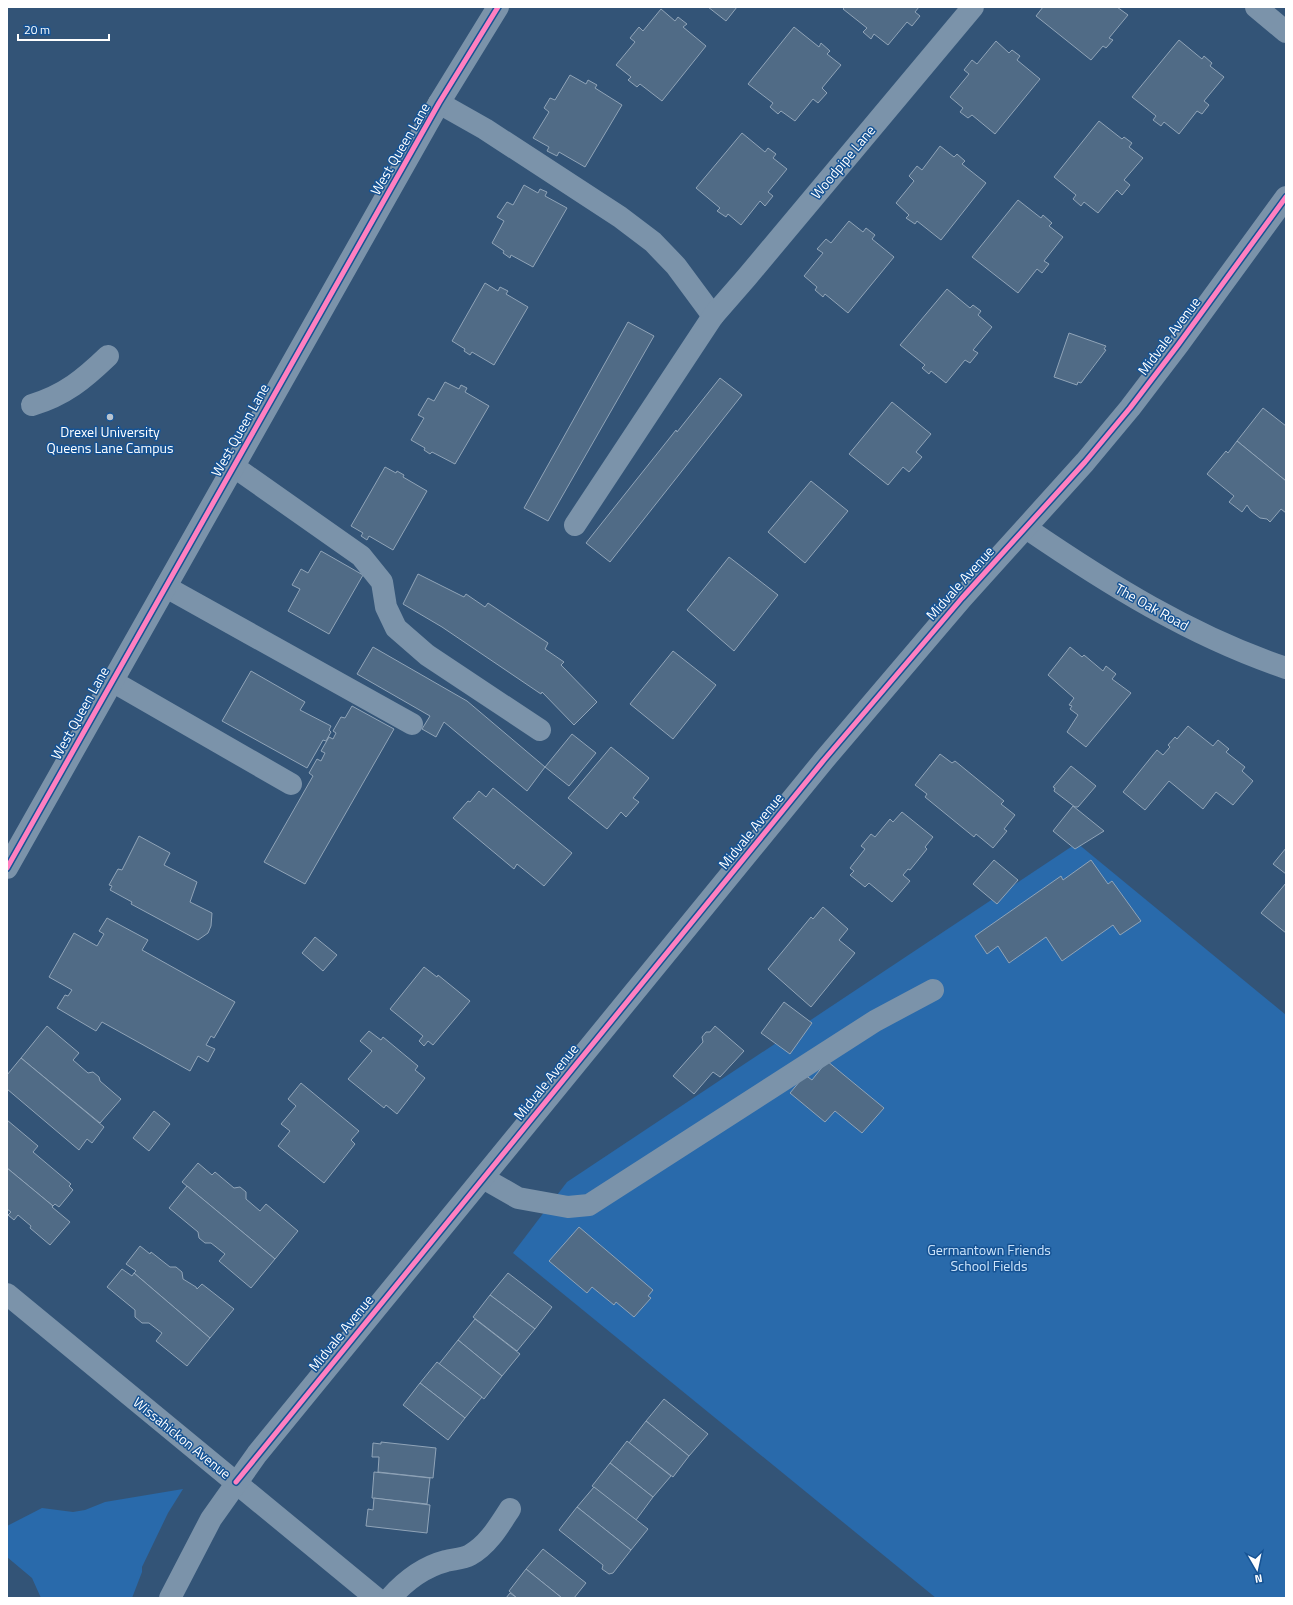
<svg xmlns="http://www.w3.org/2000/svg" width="1293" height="1605" font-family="'Titillium Web',sans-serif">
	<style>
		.green { fill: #296aab }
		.building { fill: #506b86; stroke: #90a4b8 }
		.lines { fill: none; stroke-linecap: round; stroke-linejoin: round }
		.minor { stroke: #7b93aa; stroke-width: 22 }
		.cycleway-casing { stroke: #165394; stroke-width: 8 }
		.cycleway { stroke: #ff80c0; stroke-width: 5 }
		.poi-dot { fill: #b8c3cf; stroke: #165394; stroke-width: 1.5 }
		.labels { text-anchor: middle; stroke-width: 3; stroke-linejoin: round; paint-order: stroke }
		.street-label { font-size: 14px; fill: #fff; stroke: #165394 }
		.poi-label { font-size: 14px; fill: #fff; stroke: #165394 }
		.park-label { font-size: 14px; fill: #cde5fc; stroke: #165394 }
	</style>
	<rect width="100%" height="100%" fill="#335477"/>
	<!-- green -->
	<g class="green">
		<path d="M 1077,843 L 1286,1015 L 1286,1598 L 936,1598 L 513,1253 L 567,1182 Z"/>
		<path d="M 183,1489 L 168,1513 L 142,1567 L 142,1572 L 132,1598 L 41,1598 L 32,1578 L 7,1557 L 7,1526 L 42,1508 L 73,1512 L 85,1510 L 105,1502 Z"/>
	</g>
	<!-- building -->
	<g class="building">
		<path d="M 708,7 L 737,7 L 726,21 Z"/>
		<path d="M 845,7 L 919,7 L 915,12 L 920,16 L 912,26 L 907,22 L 888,45 L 874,34 L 871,39 L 863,32 L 867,28 L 843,9 Z"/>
		<path d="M 1043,7 L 1117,7 L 1128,15 L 1109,38 L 1113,40 L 1106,48 L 1103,46 L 1091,60 L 1036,16 Z"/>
		<path d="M 661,9 L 675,21 L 678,17 L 687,24 L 683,27 L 706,46 L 662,101 L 640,84 L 637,87 L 628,80 L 631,77 L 616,65 L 635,42 L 630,38 L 639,27 L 643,31 Z"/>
		<path d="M 794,27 L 819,47 L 821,43 L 830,51 L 827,54 L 841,65 L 822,88 L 827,93 L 818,103 L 813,99 L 795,121 L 781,111 L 778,114 L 770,107 L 773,103 L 748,84 Z"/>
		<path d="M 1179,40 L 1202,59 L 1204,56 L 1212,63 L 1210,66 L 1224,77 L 1204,101 L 1209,105 L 1202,114 L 1197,111 L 1179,134 L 1164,122 L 1161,126 L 1153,120 L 1156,116 L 1132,97 Z"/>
		<path d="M 996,41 L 1009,53 L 1012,50 L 1020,56 L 1017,60 L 1040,79 L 995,134 L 972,115 L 968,118 L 960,112 L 963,108 L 950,97 L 969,74 L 964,70 L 972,60 L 977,64 Z"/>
		<path d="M 570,75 L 586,84 L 588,80 L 597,85 L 595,88 L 622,105 L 585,167 L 559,152 L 557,156 L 547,151 L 549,147 L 533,138 L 549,112 L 544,108 L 550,98 L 555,100 Z"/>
		<path d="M 1099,121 L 1122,139 L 1124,137 L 1132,143 L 1129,147 L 1143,158 L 1124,180 L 1130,185 L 1122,195 L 1117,190 L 1098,213 L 1084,202 L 1081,206 L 1073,199 L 1076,195 L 1054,177 Z"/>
		<path d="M 742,133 L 765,152 L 768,148 L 776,154 L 773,158 L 787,169 L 768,192 L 773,196 L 765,206 L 760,201 L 741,225 L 728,214 L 726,217 L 717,211 L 720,208 L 696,188 Z"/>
		<path d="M 940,146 L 954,157 L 957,154 L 965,161 L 962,164 L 986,183 L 941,240 L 917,221 L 915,224 L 906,218 L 909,215 L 896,203 L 914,181 L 909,176 L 917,166 L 922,170 Z"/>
		<path d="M 524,185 L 538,193 L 540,189 L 547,192 L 545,196 L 567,208 L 533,267 L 511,255 L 510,258 L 503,253 L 504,251 L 492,243 L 504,221 L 497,217 L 507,202 L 513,205 Z"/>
		<path d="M 1018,200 L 1041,218 L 1043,215 L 1052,223 L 1049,226 L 1063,237 L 1044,261 L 1049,264 L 1042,273 L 1037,269 L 1018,293 L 972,257 Z"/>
		<path d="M 849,221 L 863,232 L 866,228 L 875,235 L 872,239 L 894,257 L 848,313 L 825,294 L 823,297 L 815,290 L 817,287 L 804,276 L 823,253 L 817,249 L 826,239 L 831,243 Z"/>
		<path d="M 485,283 L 498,291 L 500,287 L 508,291 L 506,294 L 528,307 L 494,365 L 472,352 L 470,355 L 464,351 L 465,349 L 452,341 Z"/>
		<path d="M 947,289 L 970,308 L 973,305 L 981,311 L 978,315 L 992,327 L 973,350 L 978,353 L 970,363 L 965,360 L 946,383 L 931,371 L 929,374 L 922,368 L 925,365 L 900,345 Z"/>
		<path d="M 628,322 L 654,336 L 548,521 L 524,508 Z"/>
		<path d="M 1069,333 L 1106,346 L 1104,349 L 1106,350 L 1081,383 L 1078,382 L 1077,385 L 1054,377 Z"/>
		<path d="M 720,378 L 742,395 L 610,562 L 586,543 L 676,430 L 677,432 Z"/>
		<path d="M 445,382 L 459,389 L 461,385 L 467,388 L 465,392 L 489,406 L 455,464 L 432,452 L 430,454 L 424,450 L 425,448 L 411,440 L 424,418 L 418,415 L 428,398 L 434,401 Z"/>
		<path d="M 892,402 L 931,434 L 916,452 L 922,457 L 909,472 L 903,467 L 888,485 L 849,454 Z"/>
		<path d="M 1263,408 L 1286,426 L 1286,481 L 1237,441 Z"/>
		<path d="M 1237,441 L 1286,481 L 1286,513 L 1281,509 L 1270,522 L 1267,519 L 1260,518 L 1251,511 L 1247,505 L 1242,512 L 1229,502 L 1234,496 L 1207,474 L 1226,451 L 1228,453 Z"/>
		<path d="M 385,467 L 396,473 L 397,471 L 404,475 L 403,477 L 427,491 L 393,550 L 369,536 L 367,540 L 361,536 L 363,533 L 351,526 Z"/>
		<path d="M 811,481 L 848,511 L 805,563 L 768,532 Z"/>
		<path d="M 321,551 L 363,575 L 329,634 L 288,611 L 300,589 L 292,585 L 301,569 L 308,573 Z"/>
		<path d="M 729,557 L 778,595 L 734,651 L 687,610 Z"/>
		<path d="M 418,574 L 464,597 L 466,594 L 485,607 L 488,603 L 548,643 L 545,649 L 564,662 L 561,665 L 597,702 L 574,725 L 542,692 L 541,694 L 442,627 L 403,604 Z"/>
		<path d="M 373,647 L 467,701 L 545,767 L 527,791 L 444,722 L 436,737 L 422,729 L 430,716 L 357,674 Z"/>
		<path d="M 1070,647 L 1082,657 L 1084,655 L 1103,671 L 1106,666 L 1116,674 L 1112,679 L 1131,693 L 1086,747 L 1067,732 L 1078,715 L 1070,709 L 1072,706 L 1069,705 L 1074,698 L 1048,675 Z"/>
		<path d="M 673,651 L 716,685 L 673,739 L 630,704 Z"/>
		<path d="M 251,671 L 305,702 L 300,710 L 331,726 L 329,730 L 331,732 L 326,741 L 323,740 L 307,768 L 222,721 Z"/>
		<path d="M 352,706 L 394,729 L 305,884 L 264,862 L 313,776 L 309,773 L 317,759 L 321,761 L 325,753 L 321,751 L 329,737 L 333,739 L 336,733 L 333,731 L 341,717 L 345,718 Z"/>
		<path d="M 1188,726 L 1213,746 L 1218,740 L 1229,749 L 1226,752 L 1245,767 L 1242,771 L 1253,781 L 1233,805 L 1216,792 L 1203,809 L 1169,781 L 1145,810 L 1123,792 L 1157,750 L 1163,755 L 1170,747 L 1168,745 L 1175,737 L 1177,739 Z"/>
		<path d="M 572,734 L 596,753 L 569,786 L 545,767 Z"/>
		<path d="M 611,747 L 649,778 L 633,798 L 639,802 L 626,817 L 621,812 L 607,829 L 568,798 Z"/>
		<path d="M 940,754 L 952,763 L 955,761 L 1004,801 L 1001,804 L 1015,815 L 1004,829 L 1007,831 L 993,848 L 976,834 L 974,837 L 925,797 L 927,794 L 915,785 Z"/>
		<path d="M 1071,766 L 1096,786 L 1078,807 L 1075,807 L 1054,791 L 1055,788 L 1053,787 Z"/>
		<path d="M 493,788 L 572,853 L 544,886 L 517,864 L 514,869 L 453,818 L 468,801 L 470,802 L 479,791 L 486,797 Z"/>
		<path d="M 1073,806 L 1104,831 L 1075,849 L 1053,831 Z"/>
		<path d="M 902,812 L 933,837 L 925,847 L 927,849 L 910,870 L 908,869 L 903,875 L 910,881 L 892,902 L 869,883 L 865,887 L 850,875 L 854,871 L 850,868 L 865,849 L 861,846 L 871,834 L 875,837 L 890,819 L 893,822 Z"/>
		<path d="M 139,836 L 170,853 L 164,865 L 197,882 L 190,902 L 212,913 L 211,926 L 208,933 L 198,940 L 131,904 L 132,902 L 110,890 L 112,886 L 109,885 L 118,869 L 122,870 Z"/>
		<path d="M 1286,848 L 1286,874 L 1273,864 Z"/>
		<path d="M 994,860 L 1018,880 L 997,904 L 973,884 Z"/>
		<path d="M 1091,860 L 1108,884 L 1112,881 L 1141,921 L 1120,935 L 1113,925 L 1062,961 L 1046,937 L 1009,963 L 998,946 L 987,954 L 975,936 L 1061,876 L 1063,880 Z"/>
		<path d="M 1286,883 L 1286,933 L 1261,913 Z"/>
		<path d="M 823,907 L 848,929 L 839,940 L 855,953 L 811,1007 L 768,969 L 811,917 L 813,919 Z"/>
		<path d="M 107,918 L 148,940 L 142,950 L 235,1002 L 214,1038 L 211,1036 L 206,1045 L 215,1049 L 208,1062 L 198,1056 L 190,1071 L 102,1022 L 96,1031 L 57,1008 L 65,995 L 68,996 L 72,990 L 49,977 L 74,933 L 97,946 L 104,934 L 99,931 Z"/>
		<path d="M 315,937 L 337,955 L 323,971 L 302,953 Z"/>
		<path d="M 424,967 L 437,977 L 438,975 L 470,1001 L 433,1045 L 428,1041 L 424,1046 L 419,1041 L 423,1036 L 390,1009 Z"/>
		<path d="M 784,1002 L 812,1023 L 790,1054 L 761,1033 Z"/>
		<path d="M 47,1026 L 79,1053 L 73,1060 L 88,1073 L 93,1072 L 99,1077 L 100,1081 L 121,1099 L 100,1123 L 21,1058 Z"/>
		<path d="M 715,1026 L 744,1051 L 720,1077 L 713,1072 L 694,1094 L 673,1076 L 703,1042 L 702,1037 L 706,1032 L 710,1032 Z"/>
		<path d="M 369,1031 L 381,1040 L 383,1037 L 418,1066 L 415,1070 L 425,1078 L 397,1114 L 386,1105 L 384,1108 L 348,1079 L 372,1051 L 360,1041 Z"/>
		<path d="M 21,1058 L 104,1127 L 92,1143 L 87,1139 L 79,1150 L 7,1089 L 7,1075 Z"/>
		<path d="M 827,1061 L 884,1108 L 862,1133 L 835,1111 L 825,1122 L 790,1093 L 805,1075 L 812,1080 Z"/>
		<path d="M 301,1083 L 359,1131 L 351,1140 L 355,1144 L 324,1183 L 278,1146 L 290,1131 L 281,1124 L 296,1106 L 288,1099 Z"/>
		<path d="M 154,1111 L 170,1124 L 149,1151 L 133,1138 Z"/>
		<path d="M 7,1120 L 38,1146 L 33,1152 L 71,1184 L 69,1186 L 73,1190 L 59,1207 L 55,1204 L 53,1206 L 7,1168 Z"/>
		<path d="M 198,1163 L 212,1175 L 215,1172 L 234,1188 L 240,1187 L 246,1192 L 246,1199 L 260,1211 L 266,1204 L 298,1231 L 275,1259 L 182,1182 Z"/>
		<path d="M 7,1168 L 53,1206 L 52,1207 L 70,1222 L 50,1245 L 30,1228 L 31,1226 L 18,1215 L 14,1220 L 8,1215 L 11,1212 L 7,1209 Z"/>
		<path d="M 187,1186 L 275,1259 L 251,1288 L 219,1261 L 225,1254 L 211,1243 L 205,1243 L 199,1238 L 198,1232 L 169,1208 Z"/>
		<path d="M 579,1227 L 653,1290 L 648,1296 L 651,1298 L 634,1317 L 616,1302 L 614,1305 L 592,1287 L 587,1293 L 549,1261 Z"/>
		<path d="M 140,1246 L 150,1254 L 151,1252 L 170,1267 L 176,1267 L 182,1272 L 183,1279 L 196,1287 L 197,1289 L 202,1284 L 234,1309 L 210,1338 L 134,1273 L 136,1271 L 126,1264 Z"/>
		<path d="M 122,1269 L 132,1276 L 134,1273 L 210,1338 L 187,1366 L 156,1341 L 162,1333 L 149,1323 L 142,1323 L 135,1317 L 135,1310 L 107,1287 Z"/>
		<path d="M 508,1273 L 552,1307 L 535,1329 L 490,1295 Z"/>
		<path d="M 490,1295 L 535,1329 L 517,1351 L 473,1317 Z"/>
		<path d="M 475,1319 L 520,1354 L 502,1376 L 458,1340 Z"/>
		<path d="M 458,1340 L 502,1376 L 484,1399 L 439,1364 Z"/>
		<path d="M 437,1362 L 482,1397 L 465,1418 L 420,1383 Z"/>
		<path d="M 420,1383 L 465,1418 L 448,1440 L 403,1405 Z"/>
		<path d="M 664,1399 L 708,1434 L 689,1456 L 646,1421 Z"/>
		<path d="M 646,1421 L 689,1456 L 673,1477 L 629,1443 Z"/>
		<path d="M 627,1441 L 671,1476 L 653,1497 L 610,1463 Z"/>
		<path d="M 381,1442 L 436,1448 L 433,1478 L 378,1472 L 379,1457 L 372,1457 L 373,1443 L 381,1444 Z"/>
		<path d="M 610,1463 L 653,1497 L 636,1520 L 592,1486 Z"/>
		<path d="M 374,1472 L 430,1478 L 427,1504 L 372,1498 Z"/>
		<path d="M 594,1487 L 648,1529 L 631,1550 L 577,1507 Z"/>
		<path d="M 374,1498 L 430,1505 L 427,1533 L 366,1526 L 368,1509 L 373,1510 Z"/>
		<path d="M 577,1507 L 631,1550 L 613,1573 L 609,1574 L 602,1569 L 603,1565 L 559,1530 Z"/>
		<path d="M 543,1549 L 586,1583 L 574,1598 L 562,1598 L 526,1569 Z"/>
		<path d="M 526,1569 L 562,1598 L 517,1598 L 509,1591 Z"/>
		<path d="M 510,1593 L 517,1598 L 506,1598 Z"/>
	</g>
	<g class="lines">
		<!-- minor -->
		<g class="minor">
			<path d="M 1256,7 L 1286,32"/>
			<path d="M 439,103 L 485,129 L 620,217 L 653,242 L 676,266 L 713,316"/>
			<path d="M 32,405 C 65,395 84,379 108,356"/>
			<path d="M 233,466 L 361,556 L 382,582 L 386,607 L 396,628 L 427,655 L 540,730"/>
			<path d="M 575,525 L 713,316 L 747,277 L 973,7"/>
			<path d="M 1026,528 C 1108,584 1191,636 1286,668"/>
			<path d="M 166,587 L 412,724"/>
			<path d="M 112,681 L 291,784"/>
			<path d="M 7,868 L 439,103 L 498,7"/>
			<path d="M 483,1178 L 518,1198 L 568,1207 L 589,1205 L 875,1021 L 933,990"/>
			<path d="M 7,1294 L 376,1598"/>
			<path d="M 170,1598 L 211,1519 L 257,1454 L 824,760 L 962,598 L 1085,462 L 1130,408 L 1178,345 L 1286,197"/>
			<path d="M 390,1598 C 406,1580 423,1567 446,1561 C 453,1559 463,1559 470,1555 C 488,1545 499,1526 510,1509"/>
		</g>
		<defs>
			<g id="cycleway">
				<path d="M 7,868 L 439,103 L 498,7"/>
				<path d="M 236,1482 L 824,760 L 962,598 L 1085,462 L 1130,408 L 1178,345 L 1286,197"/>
			</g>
		</defs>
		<!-- cycleway casing -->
		<use href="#cycleway" class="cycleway-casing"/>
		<!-- cycleway -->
		<use href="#cycleway" class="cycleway"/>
	</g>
	<!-- markers -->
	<circle class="poi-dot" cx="110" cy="417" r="4"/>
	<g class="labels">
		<!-- street labels -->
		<g class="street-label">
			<text transform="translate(400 149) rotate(-60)" y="5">West Queen Lane</text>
			<text transform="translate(843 162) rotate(-50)" y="5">Woodpipe Lane</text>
			<text transform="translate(1169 336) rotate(-53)" y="5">Midvale Avenue</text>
			<text transform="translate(240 430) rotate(-61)" y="5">West Queen Lane</text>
			<text transform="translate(960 583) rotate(-48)" y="5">Midvale Avenue</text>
			<text transform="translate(1152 607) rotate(29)" y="5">The Oak Road</text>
			<text transform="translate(80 713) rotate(-61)" y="5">West Queen Lane</text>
			<text transform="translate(751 831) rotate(-51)" y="5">Midvale Avenue</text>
			<text transform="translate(546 1082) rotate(-51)" y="5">Midvale Avenue</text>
			<text transform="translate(341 1333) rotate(-51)" y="5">Midvale Avenue</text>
			<text transform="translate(182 1438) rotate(39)" y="5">Wissahickon Avenue</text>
		</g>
		<!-- poi labels -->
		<g class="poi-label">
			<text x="110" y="437">Drexel University<tspan x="110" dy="16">Queens Lane Campus</tspan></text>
		</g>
		<!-- park labels -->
		<g class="park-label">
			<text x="989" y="1255">Germantown Friends<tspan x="989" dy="16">School Fields</tspan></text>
		</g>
	</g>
	<!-- border -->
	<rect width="1293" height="1605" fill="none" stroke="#ffffff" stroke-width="16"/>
	<!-- north arrow -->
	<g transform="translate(1257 1569) rotate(171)" stroke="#165394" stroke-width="3" paint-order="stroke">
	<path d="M0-3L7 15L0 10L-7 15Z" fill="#ffffff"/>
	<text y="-6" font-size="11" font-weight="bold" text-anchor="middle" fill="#ffffff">N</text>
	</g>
	<!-- scale -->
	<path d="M18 34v6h91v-6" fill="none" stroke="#ffffff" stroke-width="2"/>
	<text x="24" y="34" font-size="12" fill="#ffffff" stroke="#165394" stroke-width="3" paint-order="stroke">20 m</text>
</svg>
